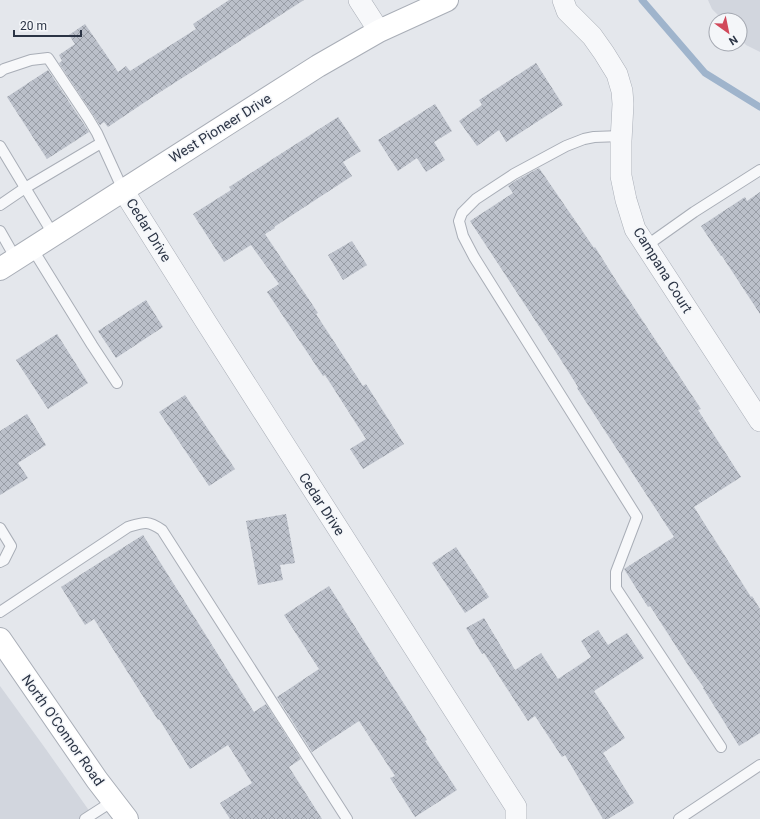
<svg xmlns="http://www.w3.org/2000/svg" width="760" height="819" font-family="Roboto,sans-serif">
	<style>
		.built { fill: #d2d6de }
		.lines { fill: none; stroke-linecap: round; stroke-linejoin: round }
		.stream { stroke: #9fb4cc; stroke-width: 7 }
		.building { fill: url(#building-cross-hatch) }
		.service-casing { stroke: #a9aeb7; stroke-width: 12 }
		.minor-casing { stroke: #a9aeb7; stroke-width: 22 }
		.secondary-casing { stroke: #a9aeb7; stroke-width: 24 }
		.service { stroke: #f7f8fa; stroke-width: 10 }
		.minor { stroke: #f7f8fa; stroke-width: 21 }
		.secondary { stroke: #fff; stroke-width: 22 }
		.labels { text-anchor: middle; stroke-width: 3; stroke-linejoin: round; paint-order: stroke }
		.street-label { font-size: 14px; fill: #2b3445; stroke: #f4f6f9 }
	</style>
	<defs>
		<pattern id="building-cross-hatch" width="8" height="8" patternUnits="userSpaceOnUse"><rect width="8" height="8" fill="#bbc0ca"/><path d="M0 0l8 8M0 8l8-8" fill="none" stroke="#989da6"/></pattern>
	</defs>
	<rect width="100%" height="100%" fill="#e4e7ec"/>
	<!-- built -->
	<g class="built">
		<path d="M 708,0 L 760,0 L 760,52 L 746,45 L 740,38 L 740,20 L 723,20 L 712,9 Z"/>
		<path d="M 0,686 L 45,748 L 95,819 L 0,819 Z"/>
	</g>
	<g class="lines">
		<!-- stream -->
		<path class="stream" d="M 642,0 L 705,73 L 760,107"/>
	</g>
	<!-- building -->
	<g class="building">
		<path d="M 229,0 L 304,0 L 154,96 L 108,127 L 104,122 L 100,125 L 59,63 L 62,61 L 59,55 L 75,44 L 69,35 L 85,24 L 118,72 L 126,66 L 130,71 L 196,29 L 193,24 Z"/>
		<path d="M 536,63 L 563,105 L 506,142 L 499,130 L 477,146 L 459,121 L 482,105 L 479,100 Z"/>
		<path d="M 48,70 L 89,132 L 47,159 L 7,97 Z"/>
		<path d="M 435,104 L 452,131 L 434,142 L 445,160 L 426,172 L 417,158 L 398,171 L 378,140 Z"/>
		<path d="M 338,117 L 361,151 L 343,162 L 352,176 L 274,227 L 275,228 L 265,234 L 318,313 L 316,314 L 363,386 L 366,384 L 404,444 L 363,469 L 350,449 L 366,439 L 325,375 L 323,376 L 267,292 L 279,284 L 251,245 L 224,262 L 193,214 L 231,190 L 229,187 Z"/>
		<path d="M 539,168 L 594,248 L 595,247 L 617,282 L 674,368 L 701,409 L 698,410 L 741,477 L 694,507 L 751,597 L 752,596 L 760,609 L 760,733 L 739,746 L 703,688 L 704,688 L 690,668 L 650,606 L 648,607 L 624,569 L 674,537 L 577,388 L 578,387 L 554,349 L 470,221 L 513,193 L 508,186 L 517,180 Z"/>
		<path d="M 760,192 L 760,314 L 722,256 L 721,256 L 701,226 L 745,197 L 747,201 Z"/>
		<path d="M 352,241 L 367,265 L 343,280 L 328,255 Z"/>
		<path d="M 146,300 L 163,327 L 116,358 L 98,331 Z"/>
		<path d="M 57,334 L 88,383 L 48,409 L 16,360 Z"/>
		<path d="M 185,395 L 235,469 L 209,486 L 159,412 Z"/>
		<path d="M 27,414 L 46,445 L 18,463 L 28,478 L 0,495 L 0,431 Z"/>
		<path d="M 286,514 L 295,563 L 280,565 L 283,580 L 258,585 L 246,521 Z"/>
		<path d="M 143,535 L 254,712 L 266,704 L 301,759 L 289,767 L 322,819 L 230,819 L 220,803 L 252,783 L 228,745 L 190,769 L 159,719 L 158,720 L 94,619 L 85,625 L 61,587 Z"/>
		<path d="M 456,547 L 489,597 L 465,613 L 432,563 Z"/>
		<path d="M 329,586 L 427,740 L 425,741 L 457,790 L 415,817 L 390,778 L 395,776 L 359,721 L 312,752 L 277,697 L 319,669 L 284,615 Z"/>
		<path d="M 484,618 L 515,670 L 541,653 L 558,679 L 591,657 L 581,641 L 598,630 L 608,645 L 627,633 L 644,658 L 594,691 L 625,738 L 603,753 L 634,803 L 608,819 L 603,819 L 565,755 L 562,757 L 535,716 L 528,721 L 484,653 L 482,654 L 466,628 Z"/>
	</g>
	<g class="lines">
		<defs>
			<g id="service">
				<path d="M 0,72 L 4,69 L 31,60 L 48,58 L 88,118 L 97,133 L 123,190"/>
				<path d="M 621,136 L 594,137 L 584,139 L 566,146 L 514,174 L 476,199 L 462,213 L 459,221 L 463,236 L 474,257 L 637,517 L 616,572 L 616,588 L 721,747"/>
				<path d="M 0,146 L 53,234"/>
				<path d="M 0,205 L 25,188 L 101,143"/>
				<path d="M 0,231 L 16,259"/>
				<path d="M 646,246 L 694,212 L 760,170"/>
				<path d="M 32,248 L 92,345 L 117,383"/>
				<path d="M 0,528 L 11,546 L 4,560 L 0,562"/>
				<path d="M 0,612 L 128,527 C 144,522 148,520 162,530 L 347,819"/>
				<path d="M 85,819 L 113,801"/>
				<path d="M 679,819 L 760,765"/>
			</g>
			<g id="minor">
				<path d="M 359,0 L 379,31"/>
				<path d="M 563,0 L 567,11 L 592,36 L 604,53 L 617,74 L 622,91 L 623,104 L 621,141 L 621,176 L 626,200 L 635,229 L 760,421"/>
				<path d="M 123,190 L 206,322 L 516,807 L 516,819"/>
			</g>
			<g id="secondary">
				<path d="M 0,269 L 318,66 L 379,31 L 447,0"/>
				<path d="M 0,639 L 97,780 L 127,819"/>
			</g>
		</defs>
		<!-- service casing -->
		<use href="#service" class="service-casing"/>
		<!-- minor casing -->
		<use href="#minor" class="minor-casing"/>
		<!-- secondary casing -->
		<use href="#secondary" class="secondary-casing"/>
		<!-- service -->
		<use href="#service" class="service"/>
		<!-- minor -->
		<use href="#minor" class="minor"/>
		<!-- secondary -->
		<use href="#secondary" class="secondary"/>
	</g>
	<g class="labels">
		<!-- street labels -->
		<g class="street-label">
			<text transform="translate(220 128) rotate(-32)" y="5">West Pioneer Drive</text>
			<text transform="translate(149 230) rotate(58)" y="5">Cedar Drive</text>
			<text transform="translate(663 270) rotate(58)" y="5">Campana Court</text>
			<text transform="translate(322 504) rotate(57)" y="5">Cedar Drive</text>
			<text transform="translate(63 730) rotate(55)" y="5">North O'Connor Road</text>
		</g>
	</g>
	<!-- north arrow -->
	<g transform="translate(728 32) rotate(147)"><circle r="19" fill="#f4f6f9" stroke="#a4a8b1"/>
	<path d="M0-3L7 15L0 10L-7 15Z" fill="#d1495b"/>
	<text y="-6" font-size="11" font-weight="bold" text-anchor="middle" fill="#2b3445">N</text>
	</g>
	<!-- scale -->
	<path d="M14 30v6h67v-6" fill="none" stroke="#2b3445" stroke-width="2"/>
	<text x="20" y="30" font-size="12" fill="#2b3445" stroke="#f4f6f9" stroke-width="3" paint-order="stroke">20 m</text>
</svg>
